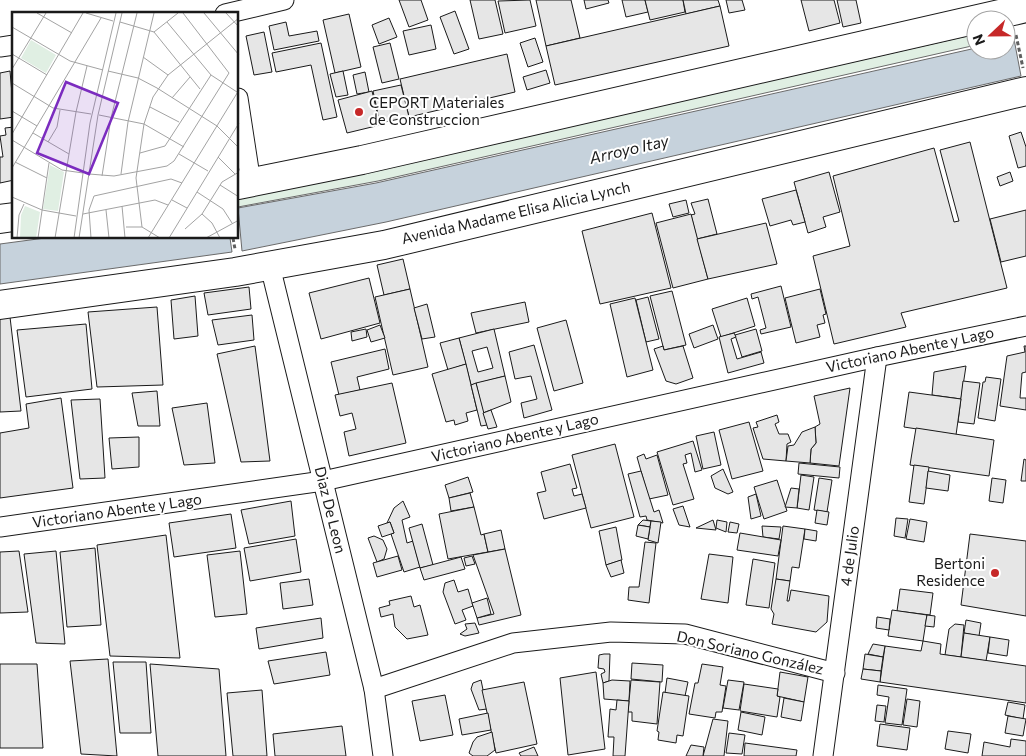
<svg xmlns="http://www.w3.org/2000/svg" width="1026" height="756" font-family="Commissioner,sans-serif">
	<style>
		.green { fill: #e0efe3; stroke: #6a6a6a }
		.water { fill: #c6d2dc; stroke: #6a6a6a }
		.building { fill: #e6e6e6; stroke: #1a1a1a; fill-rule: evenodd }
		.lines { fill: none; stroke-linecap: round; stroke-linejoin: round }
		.street-casing { stroke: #1a1a1a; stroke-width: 21 }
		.highway-casing { stroke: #1a1a1a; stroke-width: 30 }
		.path { stroke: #5f5f5f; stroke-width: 3; stroke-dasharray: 4 2.5; stroke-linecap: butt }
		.street { stroke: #fff; stroke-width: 19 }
		.highway { stroke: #fff; stroke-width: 28 }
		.poi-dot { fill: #c62828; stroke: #fff; stroke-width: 2 }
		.labels { text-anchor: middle; stroke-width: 4; stroke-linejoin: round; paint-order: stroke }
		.poi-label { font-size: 15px; fill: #1a1a1a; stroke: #fff; text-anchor: start }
		.street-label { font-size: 15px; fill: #1a1a1a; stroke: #fff }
		.water-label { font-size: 16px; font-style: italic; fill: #1a1a1a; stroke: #fff }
		.inset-road { fill: none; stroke: #a3a3a3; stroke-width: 1 }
		.view { fill: #7b2cbf; fill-opacity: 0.15; stroke: #7b2cbf; stroke-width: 2.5 }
		.inset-edge { fill: none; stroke: #1a1a1a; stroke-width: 2.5 }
	</style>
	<rect width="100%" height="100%" fill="#fff"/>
	<!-- green -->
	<path class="green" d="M 976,34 L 976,45 L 378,181 L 238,207 L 238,194 L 520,137 Z"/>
	<!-- water -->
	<g class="water">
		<path d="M 1014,39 L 1021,76 L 386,222 L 242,251 L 238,208 L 376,183 L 976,48 L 976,50 L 1006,50 L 1006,41 Z"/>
		<path d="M 45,238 L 230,238 L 232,252 L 0,284 L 0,244 Z"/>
	</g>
	<!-- building -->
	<g class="building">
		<path d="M 399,0 L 421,0 L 428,20 L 409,27 Z"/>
		<path d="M 470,0 L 495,0 L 503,34 L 479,39 Z"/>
		<path d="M 530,0 L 536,26 L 505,33 L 498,1 Z"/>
		<path d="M 536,0 L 571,0 L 580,38 L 546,46 Z"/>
		<path d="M 584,0 L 608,0 L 609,3 L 586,9 Z"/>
		<path d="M 622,0 L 645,0 L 648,12 L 626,17 Z"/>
		<path d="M 645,0 L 683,0 L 685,12 L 650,20 Z"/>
		<path d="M 683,0 L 718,0 L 720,6 L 686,14 Z"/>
		<path d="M 726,0 L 742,0 L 745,10 L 729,13 Z"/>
		<path d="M 801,0 L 834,0 L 840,23 L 809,31 Z"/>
		<path d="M 837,0 L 856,0 L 861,23 L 843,27 Z"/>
		<path d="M 720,6 L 729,46 L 555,85 L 546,46 Z"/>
		<path d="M 455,11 L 469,49 L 454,54 L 440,17 Z"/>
		<path d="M 349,14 L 361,67 L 335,73 L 323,20 Z"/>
		<path d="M 389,18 L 397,37 L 379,44 L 372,25 Z"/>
		<path d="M 286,22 L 289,36 L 317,31 L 319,41 L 274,50 L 269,26 Z"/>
		<path d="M 431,25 L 436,49 L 409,55 L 403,31 Z"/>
		<path d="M 264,32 L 272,72 L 254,75 L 246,36 Z"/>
		<path d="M 535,38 L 543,62 L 528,67 L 520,43 Z"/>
		<path d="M 321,43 L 337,117 L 323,120 L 311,65 L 276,72 L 272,53 Z"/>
		<path d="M 390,43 L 399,79 L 382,83 L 373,47 Z"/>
		<path d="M 507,54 L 515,92 L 409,117 L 400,79 Z"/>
		<path d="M 546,70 L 550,83 L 527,90 L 523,77 Z"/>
		<path d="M 10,71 L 14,117 L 0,119 L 0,73 Z"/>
		<path d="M 343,71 L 348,95 L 336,97 L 330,74 Z"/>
		<path d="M 365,72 L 369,92 L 357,94 L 353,75 Z"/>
		<path d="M 401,85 L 409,117 L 380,123 L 373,91 Z"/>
		<path d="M 372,91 L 380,125 L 347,133 L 338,100 Z"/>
		<path d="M 14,127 L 14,180 L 0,183 L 0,157 L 3,157 L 0,136 L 6,135 L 5,128 Z"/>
		<path d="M 1021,132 L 1026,147 L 1026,166 L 1018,168 L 1009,136 Z"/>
		<path d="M 970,142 L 1007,288 L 901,313 L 906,327 L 834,344 L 813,256 L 850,246 L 833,176 L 934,148 L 954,222 L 959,221 L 940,150 Z"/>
		<path d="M 829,172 L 840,212 L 823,217 L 826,227 L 808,233 L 794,182 Z"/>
		<path d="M 1010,172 L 1013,181 L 1000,186 L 997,177 Z"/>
		<path d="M 796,190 L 805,222 L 793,225 L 791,220 L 770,226 L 762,199 Z"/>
		<path d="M 708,199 L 717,234 L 697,239 L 691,215 L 695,214 L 691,203 Z"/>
		<path d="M 686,200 L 689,213 L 673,217 L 669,204 Z"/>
		<path d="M 1026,210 L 1026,256 L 1001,262 L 990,219 Z"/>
		<path d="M 652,213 L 671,288 L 600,304 L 582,231 Z"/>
		<path d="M 691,214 L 708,279 L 673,288 L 656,223 Z"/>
		<path d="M 766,223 L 777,264 L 708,279 L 697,239 Z"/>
		<path d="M 403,259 L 410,289 L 384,295 L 377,265 Z"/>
		<path d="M 369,278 L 380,323 L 321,339 L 309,293 Z"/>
		<path d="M 781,286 L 791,327 L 761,334 L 760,330 L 766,328 L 758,297 L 752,299 L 751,294 Z"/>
		<path d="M 249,287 L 251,309 L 208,315 L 204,293 Z"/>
		<path d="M 410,289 L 428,367 L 393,375 L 375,297 Z"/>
		<path d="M 820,289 L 826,314 L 823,315 L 825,323 L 817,325 L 820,337 L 796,343 L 785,298 Z"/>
		<path d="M 672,291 L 686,345 L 664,350 L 650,296 Z"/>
		<path d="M 195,296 L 198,336 L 174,339 L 171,300 Z"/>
		<path d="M 648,297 L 659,339 L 646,342 L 636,300 Z"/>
		<path d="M 635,298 L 653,370 L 627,377 L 610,304 Z"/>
		<path d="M 747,298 L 755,326 L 721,337 L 712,309 Z"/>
		<path d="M 525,302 L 529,322 L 476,333 L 471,313 Z"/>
		<path d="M 427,304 L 435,337 L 422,339 L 414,308 Z"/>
		<path d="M 157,307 L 163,385 L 97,387 L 88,312 Z"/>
		<path d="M 252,315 L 254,340 L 218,345 L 212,320 Z"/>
		<path d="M 10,317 L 21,411 L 0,412 L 0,318 Z"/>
		<path d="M 566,320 L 583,383 L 554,391 L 537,328 Z"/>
		<path d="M 86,324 L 92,389 L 26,397 L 17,330 Z"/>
		<path d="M 380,325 L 385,338 L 371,342 L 367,330 Z"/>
		<path d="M 713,325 L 718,339 L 694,348 L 689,334 Z"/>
		<path d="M 366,329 L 367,337 L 352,341 L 351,332 Z"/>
		<path d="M 494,329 L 505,376 L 471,385 L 459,338 ZM 487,347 L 493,368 L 478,372 L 472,351 Z"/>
		<path d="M 756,329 L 762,351 L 742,357 L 735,335 Z"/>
		<path d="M 734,333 L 736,337 L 731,339 L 737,359 L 761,352 L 764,363 L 728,373 L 719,337 Z"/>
		<path d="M 459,338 L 466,364 L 448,370 L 440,343 Z"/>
		<path d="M 534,345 L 552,410 L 524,418 L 521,403 L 537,399 L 531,376 L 515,379 L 509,352 Z"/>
		<path d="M 255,346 L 270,461 L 241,462 L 217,354 Z"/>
		<path d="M 663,346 L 664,350 L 683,346 L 693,378 L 676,384 L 666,381 L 654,349 Z"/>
		<path d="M 1024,346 L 1026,346 L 1026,372 L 1022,373 L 1020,398 L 1026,398 L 1026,410 L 1000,406 L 1007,356 L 1025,352 Z"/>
		<path d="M 385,349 L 389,369 L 357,377 L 360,390 L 339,395 L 331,362 Z"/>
		<path d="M 466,364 L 477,410 L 466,413 L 468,421 L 455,425 L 454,420 L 446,422 L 432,374 Z"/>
		<path d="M 966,366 L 961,399 L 932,395 L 934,372 Z"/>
		<path d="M 505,376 L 511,402 L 483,413 L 476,383 Z"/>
		<path d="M 986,377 L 1001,379 L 995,421 L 978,418 L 983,382 L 985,382 Z"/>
		<path d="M 963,381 L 980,383 L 974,424 L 958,422 Z"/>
		<path d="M 392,383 L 406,443 L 349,456 L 344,432 L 356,429 L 352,413 L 340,416 L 335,395 Z"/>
		<path d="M 476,383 L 487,425 L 481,426 L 471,385 Z"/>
		<path d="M 850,388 L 839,466 L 810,463 L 811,449 L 816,443 L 815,427 L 820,424 L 814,396 Z"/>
		<path d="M 157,391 L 160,426 L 138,426 L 132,393 Z"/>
		<path d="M 909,392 L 961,399 L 956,435 L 904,427 Z"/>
		<path d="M 61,398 L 73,488 L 0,498 L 0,433 L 29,428 L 26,404 Z"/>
		<path d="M 100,399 L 105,478 L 80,479 L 71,400 Z"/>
		<path d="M 207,403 L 215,463 L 184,465 L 172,408 Z"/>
		<path d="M 491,410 L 497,427 L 488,429 L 483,413 Z"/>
		<path d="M 777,415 L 779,422 L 775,424 L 779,434 L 788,434 L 791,442 L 787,444 L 786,461 L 763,459 L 753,428 L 758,427 L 756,422 Z"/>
		<path d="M 749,422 L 763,471 L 732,479 L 719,430 Z"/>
		<path d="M 815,427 L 816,443 L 811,449 L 810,463 L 786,461 L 788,446 L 794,445 L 802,432 Z"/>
		<path d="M 916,428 L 994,440 L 989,476 L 910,465 Z"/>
		<path d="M 714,432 L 721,465 L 703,469 L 696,436 Z"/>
		<path d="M 139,437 L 139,467 L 112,469 L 109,438 Z"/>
		<path d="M 693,441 L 702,470 L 695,472 L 691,453 L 685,455 L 687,463 L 683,464 L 694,499 L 673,505 L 657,452 Z"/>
		<path d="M 615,444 L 634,517 L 591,528 L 572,455 Z"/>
		<path d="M 644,454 L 646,459 L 657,455 L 668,495 L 649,499 L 637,457 Z"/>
		<path d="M 1024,459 L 1026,460 L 1026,481 L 1021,481 Z"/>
		<path d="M 799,463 L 840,467 L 839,478 L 798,474 Z"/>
		<path d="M 570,464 L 577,488 L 572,489 L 574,496 L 582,494 L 586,508 L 544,519 L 537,493 L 546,491 L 541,472 Z"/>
		<path d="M 914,465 L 929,467 L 924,504 L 909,502 Z"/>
		<path d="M 723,469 L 733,492 L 728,494 L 715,488 L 711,476 Z"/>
		<path d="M 641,471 L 654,512 L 659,510 L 663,523 L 647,520 L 646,516 L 640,517 L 628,474 Z"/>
		<path d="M 928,471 L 950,475 L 948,491 L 926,488 Z"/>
		<path d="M 801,475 L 814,477 L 809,510 L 797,508 Z"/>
		<path d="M 468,477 L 473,492 L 449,498 L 445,485 Z"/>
		<path d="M 819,478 L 832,480 L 827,512 L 814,510 Z"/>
		<path d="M 992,478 L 1006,480 L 1003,503 L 989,501 Z"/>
		<path d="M 777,480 L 787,511 L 764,519 L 754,487 Z"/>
		<path d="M 791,488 L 799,489 L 797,508 L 785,507 Z"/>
		<path d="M 470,493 L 474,507 L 451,511 L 449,498 Z"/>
		<path d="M 756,494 L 761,516 L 751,519 L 748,497 Z"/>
		<path d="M 291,501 L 295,536 L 249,544 L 241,510 Z"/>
		<path d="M 403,501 L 410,517 L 402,520 L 407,543 L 413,541 L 420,567 L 404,572 L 391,534 L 394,533 L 390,522 L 387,523 L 394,508 Z"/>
		<path d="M 683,506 L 690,527 L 679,525 L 673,509 Z"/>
		<path d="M 474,507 L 481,535 L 484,534 L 488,552 L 448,559 L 439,514 Z"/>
		<path d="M 817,510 L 829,512 L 827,525 L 815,523 Z"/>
		<path d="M 231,514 L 236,548 L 174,557 L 169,523 Z"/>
		<path d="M 896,518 L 908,519 L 905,538 L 894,536 Z"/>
		<path d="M 910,519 L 927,522 L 924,542 L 906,539 Z"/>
		<path d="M 643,520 L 651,521 L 650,527 L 638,525 Z"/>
		<path d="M 713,520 L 716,530 L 696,528 Z"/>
		<path d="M 717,520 L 727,522 L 726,532 L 716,528 Z"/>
		<path d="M 651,521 L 661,522 L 658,543 L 648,540 Z"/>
		<path d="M 390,522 L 394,533 L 382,537 L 378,526 Z"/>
		<path d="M 730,522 L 739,524 L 737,533 L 728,532 Z"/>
		<path d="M 422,524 L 433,565 L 420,568 L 409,528 Z"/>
		<path d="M 638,525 L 650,527 L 648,539 L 636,536 Z"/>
		<path d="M 762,526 L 781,527 L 779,539 L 763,537 Z"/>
		<path d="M 783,526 L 805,529 L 799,568 L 792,567 L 790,581 L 776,579 Z"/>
		<path d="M 616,527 L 622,560 L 606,565 L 599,531 Z"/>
		<path d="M 805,529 L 817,531 L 816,541 L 804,539 Z"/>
		<path d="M 501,530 L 505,549 L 488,552 L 484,534 Z"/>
		<path d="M 740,533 L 781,540 L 778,556 L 737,550 Z"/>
		<path d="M 970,534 L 1026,541 L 1026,616 L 961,605 Z"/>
		<path d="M 166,535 L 180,658 L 110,656 L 97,545 Z"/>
		<path d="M 374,536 L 383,540 L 387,549 L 384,559 L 377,562 L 368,538 Z"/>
		<path d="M 296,539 L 301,572 L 250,581 L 244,548 Z"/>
		<path d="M 645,542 L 656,543 L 649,603 L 628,600 L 629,587 L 639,587 Z"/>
		<path d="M 95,548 L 101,625 L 67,627 L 60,552 Z"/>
		<path d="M 505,549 L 521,615 L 479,625 L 477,618 L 494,614 L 473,555 Z"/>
		<path d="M 19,551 L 28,612 L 0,613 L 0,552 Z"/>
		<path d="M 56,551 L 65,644 L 36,643 L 24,554 Z"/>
		<path d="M 240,551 L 247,614 L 215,617 L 207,555 Z"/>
		<path d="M 709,554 L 733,557 L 728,603 L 701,599 Z"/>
		<path d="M 398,556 L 402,570 L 377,577 L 373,563 Z"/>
		<path d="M 472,556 L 475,564 L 466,566 L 464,558 Z"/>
		<path d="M 461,557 L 465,569 L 424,580 L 420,568 Z"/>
		<path d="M 753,559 L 775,563 L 769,608 L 746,605 Z"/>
		<path d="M 621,560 L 624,573 L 611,577 L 606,565 Z"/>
		<path d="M 309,579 L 313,605 L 283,609 L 280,583 Z"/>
		<path d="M 776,579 L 790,581 L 787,601 L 789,601 L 791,590 L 829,596 L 827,622 L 816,632 L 772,624 L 774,614 L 771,609 Z"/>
		<path d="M 454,580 L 458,592 L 468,589 L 473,606 L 462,610 L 466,620 L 455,624 L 443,592 L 445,583 Z"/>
		<path d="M 900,589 L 933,593 L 930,615 L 897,611 Z"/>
		<path d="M 411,596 L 414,607 L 420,605 L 428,635 L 407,639 L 395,627 L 393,614 L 381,617 L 379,608 L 390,605 L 389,601 Z"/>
		<path d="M 487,598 L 491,614 L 477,618 L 472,603 Z"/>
		<path d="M 892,610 L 927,615 L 923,641 L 888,636 Z"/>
		<path d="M 927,615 L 935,616 L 934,627 L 925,626 Z"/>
		<path d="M 877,617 L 890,619 L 889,630 L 876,628 Z"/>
		<path d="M 321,618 L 323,638 L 259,649 L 256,628 Z"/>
		<path d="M 966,620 L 981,623 L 979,636 L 964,633 Z"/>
		<path d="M 475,623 L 479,633 L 465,636 L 460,634 L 467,629 L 465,624 Z"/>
		<path d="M 955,624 L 964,625 L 961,657 L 945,655 L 949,629 Z"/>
		<path d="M 964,633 L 990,637 L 986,661 L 961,657 Z"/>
		<path d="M 990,637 L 1009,640 L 1007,656 L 988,653 Z"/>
		<path d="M 923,641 L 941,644 L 940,654 L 1026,666 L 1026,703 L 880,682 L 885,646 L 921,651 Z"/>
		<path d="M 873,644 L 885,646 L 883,657 L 868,654 Z"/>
		<path d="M 326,652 L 330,675 L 274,684 L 268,661 Z"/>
		<path d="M 604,654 L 610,654 L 609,681 L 603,683 L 601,674 L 605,672 L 604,669 L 598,668 L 599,655 Z"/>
		<path d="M 865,654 L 883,657 L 881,671 L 863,669 Z"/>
		<path d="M 108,659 L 117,756 L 81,754 L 70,661 Z"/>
		<path d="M 113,662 L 146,662 L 151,733 L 120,733 Z"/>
		<path d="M 632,663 L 663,665 L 662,682 L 631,679 Z"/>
		<path d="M 0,664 L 37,664 L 43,748 L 0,748 Z"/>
		<path d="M 150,664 L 219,669 L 226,756 L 158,756 Z"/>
		<path d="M 702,664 L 723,667 L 720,685 L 726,686 L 722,712 L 716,712 L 715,718 L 689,714 L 695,683 L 698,683 Z"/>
		<path d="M 863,669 L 881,671 L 880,682 L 861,679 Z"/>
		<path d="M 596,672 L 605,749 L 568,755 L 560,678 Z"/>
		<path d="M 780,672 L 808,677 L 804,702 L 777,696 Z"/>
		<path d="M 667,678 L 688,682 L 685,696 L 665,693 Z"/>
		<path d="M 481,680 L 487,709 L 479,710 L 471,689 L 473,683 Z"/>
		<path d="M 612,680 L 630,681 L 629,701 L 604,699 L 603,683 Z"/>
		<path d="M 631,680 L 660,682 L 657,724 L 632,721 L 632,712 L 628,712 Z"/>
		<path d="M 728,680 L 744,682 L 739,710 L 723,708 Z"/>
		<path d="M 524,682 L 537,744 L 496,753 L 482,690 Z"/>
		<path d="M 744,684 L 778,689 L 777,696 L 780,697 L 777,717 L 740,711 Z"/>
		<path d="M 878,685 L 907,689 L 902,725 L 885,723 L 889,697 L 877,695 Z"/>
		<path d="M 262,690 L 267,756 L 233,756 L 227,693 Z"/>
		<path d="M 663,692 L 689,696 L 683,736 L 677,735 L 676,743 L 658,740 L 659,732 L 657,731 Z"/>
		<path d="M 445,695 L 453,735 L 420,741 L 412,701 Z"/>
		<path d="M 784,698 L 804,702 L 801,721 L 781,717 Z"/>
		<path d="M 907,699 L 920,701 L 917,727 L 903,725 Z"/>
		<path d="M 617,700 L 629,701 L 625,756 L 613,756 L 614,737 L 608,737 L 610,709 L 616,710 Z"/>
		<path d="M 1008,702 L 1025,705 L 1023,719 L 1005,715 Z"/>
		<path d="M 877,705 L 886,706 L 884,722 L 875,721 Z"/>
		<path d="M 741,712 L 765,717 L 762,735 L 738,730 Z"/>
		<path d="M 488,713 L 491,730 L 462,735 L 459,719 Z"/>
		<path d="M 1008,716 L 1026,719 L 1023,736 L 1005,733 Z"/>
		<path d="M 713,719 L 728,721 L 724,756 L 703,756 Z"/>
		<path d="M 880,724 L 910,728 L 907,750 L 877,746 Z"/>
		<path d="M 342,726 L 346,756 L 275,756 L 273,734 Z"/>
		<path d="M 948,731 L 971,734 L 968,753 L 945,749 Z"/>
		<path d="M 492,732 L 495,750 L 487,756 L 473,756 L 469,753 L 473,742 L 477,737 Z"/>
		<path d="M 729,733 L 745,735 L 742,754 L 726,753 Z"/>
		<path d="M 1011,739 L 1026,741 L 1026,756 L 982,756 L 984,742 L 1010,747 Z"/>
		<path d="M 745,743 L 797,750 L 796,756 L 744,756 Z"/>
		<path d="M 691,745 L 704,747 L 703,756 L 686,756 Z"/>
		<path d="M 534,747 L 538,756 L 521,756 L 519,753 Z"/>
	</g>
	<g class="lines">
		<defs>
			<g id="street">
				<path d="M 225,14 L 284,0"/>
				<path d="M 0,47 L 14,45"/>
				<path d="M 238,98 L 251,183"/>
				<path d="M 270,266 L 374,689 L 383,756"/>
				<path d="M 0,527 L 323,481 L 877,357 L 1026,326"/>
				<path d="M 374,689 L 513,643 L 611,632 L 685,634 L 835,673"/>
				<path d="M 823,756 L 877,357"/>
			</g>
			<g id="highway">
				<path d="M 238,185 L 362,160 L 1026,8"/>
				<path d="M 0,219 L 14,217"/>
				<path d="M 0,305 L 235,272 L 384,245 L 1026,91"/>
			</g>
		</defs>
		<!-- street casing -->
		<use href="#street" class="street-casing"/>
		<!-- highway casing -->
		<use href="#highway" class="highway-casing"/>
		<!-- path -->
		<g class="path">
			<path d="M 1016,35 L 1023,68"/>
			<path d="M 233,238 L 235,249"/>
		</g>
		<!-- street -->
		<use href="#street" class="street"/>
		<!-- highway -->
		<use href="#highway" class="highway"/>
	</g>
	<!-- markers -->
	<g class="poi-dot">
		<circle cx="359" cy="112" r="5"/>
		<circle cx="995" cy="573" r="5"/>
	</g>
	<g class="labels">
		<!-- poi labels -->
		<g class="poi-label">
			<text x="369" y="108">CEPORT Materiales<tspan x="369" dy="17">de Construccion</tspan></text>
			<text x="985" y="569" text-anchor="end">Bertoni<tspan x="985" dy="17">Residence</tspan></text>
		</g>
		<!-- street labels -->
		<g class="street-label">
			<text transform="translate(516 213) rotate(-13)" y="5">Avenida Madame Elisa Alicia Lynch</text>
			<text transform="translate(910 350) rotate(-12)" y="5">Victoriano Abente y Lago</text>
			<text transform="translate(515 438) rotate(-13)" y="5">Victoriano Abente y Lago</text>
			<text transform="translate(330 510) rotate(76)" y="5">Diaz De Leon</text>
			<text transform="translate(117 511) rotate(-8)" y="5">Victoriano Abente y Lago</text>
			<text transform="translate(850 556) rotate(-82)" y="5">4 de Julio</text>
			<text transform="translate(750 653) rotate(13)" y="5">Don Soriano González</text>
		</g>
		<!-- water labels -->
		<g class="water-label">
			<text transform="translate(629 149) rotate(-13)" y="6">Arroyo Itay</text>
		</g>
	</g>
	<!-- overview -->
	<g transform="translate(12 12)">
		<rect width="226" height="226" fill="#fff"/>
		<path d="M 19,28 L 44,43 L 34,61 L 9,46 ZM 38,153 L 52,160 L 46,199 L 31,197 ZM 13,194 L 28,200 L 24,226 L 8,226 L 9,203 Z" fill="#e0efe3"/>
		<path class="inset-road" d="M 25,1 L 60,21M 74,1 L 101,9M 192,1 L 227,43M 214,1 L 227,15M 108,10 L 142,20 L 188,77M 155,10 L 199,63 L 225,80M 0,15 L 58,49 L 91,58M 142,20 L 166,1M 0,42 L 35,63M 131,45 L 156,63M 0,57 L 34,1M 96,59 L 126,66 L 145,76 L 205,114 L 227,136M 0,71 L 41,96 L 79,102M 160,86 L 178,65M 138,95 L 167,110M 0,99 L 25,114M 87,103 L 132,112 L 172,135M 21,121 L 57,142M 0,122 L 71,1M 0,128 L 50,158 L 71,161M 36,130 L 45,115 L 48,98M 128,141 L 153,134 L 199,63M 167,142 L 196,159M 206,145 L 223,162M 3,150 L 35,166M 0,156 L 89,6M 77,162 L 102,164 L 155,154 L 162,149 L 217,61 L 171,1M 109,162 L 116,110 L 142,1M 90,164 L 99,106 L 125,1M 208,173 L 227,185M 185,180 L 211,197 L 220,211M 0,185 L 30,198 L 64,204M 160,188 L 175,196M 110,194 L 113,226M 94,198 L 97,226M 71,202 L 143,188 L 156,193M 190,202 L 200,211 L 208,226M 114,215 L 130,215 L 148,226M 130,215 L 124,166 L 132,112 L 141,85 L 156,63 L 227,6M 173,217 L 190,202 L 210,170 L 227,160M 5,226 L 7,203 L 12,192M 26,226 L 37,151M 43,226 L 64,100 L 75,54M 62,226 L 78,111 L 104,1M 67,226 L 86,103 L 110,1M 79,226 L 77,198 L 82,184 L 159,167 L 170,171M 136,226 L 227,78M 157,226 L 227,111M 194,226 L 227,208"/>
		<path class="view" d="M 54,70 L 106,91 L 77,162 L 25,141 Z"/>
		<rect width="226" height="226" class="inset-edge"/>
	</g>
	<!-- north arrow -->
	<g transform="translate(991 35) rotate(248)"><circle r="24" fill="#ffffff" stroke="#a3a3a3"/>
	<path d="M0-4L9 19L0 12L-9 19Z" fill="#c62828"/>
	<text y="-8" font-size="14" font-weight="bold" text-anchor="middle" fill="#1a1a1a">N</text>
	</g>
</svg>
